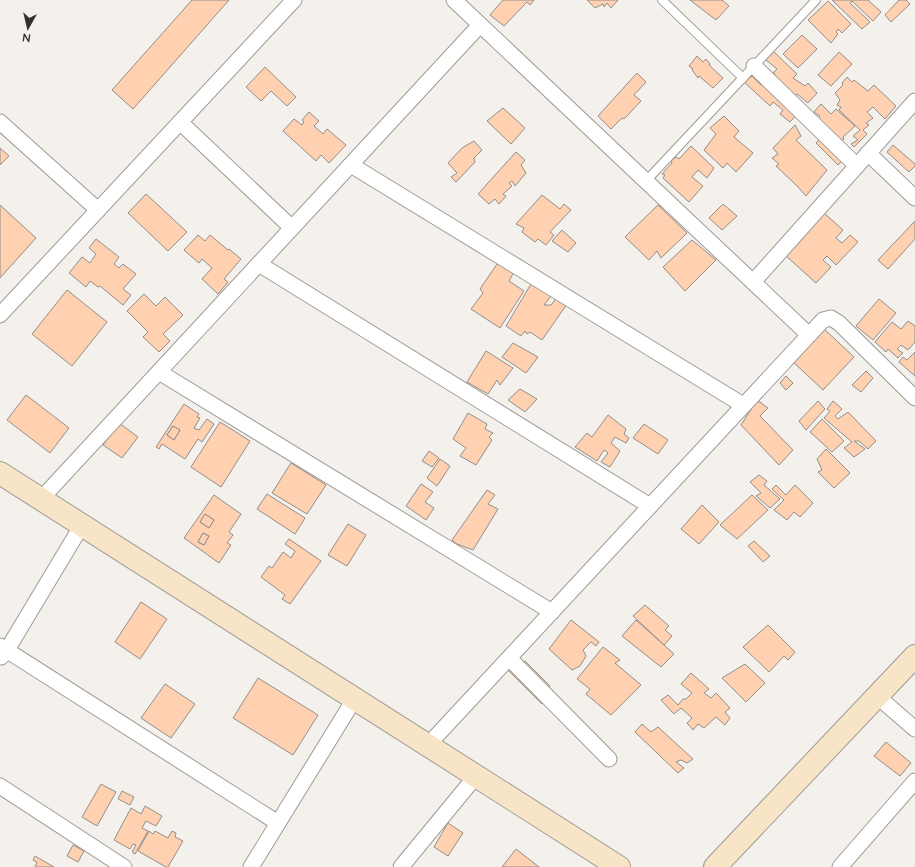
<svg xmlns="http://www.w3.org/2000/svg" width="915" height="867" font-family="Lato,sans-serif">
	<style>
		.building { fill: #ffd1b1; stroke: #928e8a; fill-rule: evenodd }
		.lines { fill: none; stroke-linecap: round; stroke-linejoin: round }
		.lane-casing { stroke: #9e9b96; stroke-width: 10 }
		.street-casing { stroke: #9e9b96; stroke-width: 17 }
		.secondary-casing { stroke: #9e9b96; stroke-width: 24 }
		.lane { stroke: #fff; stroke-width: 8 }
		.street { stroke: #fff; stroke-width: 15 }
		.secondary { stroke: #f8e4c7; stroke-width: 22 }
	</style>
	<rect width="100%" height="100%" fill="#f4f1ec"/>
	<!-- building -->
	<g class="building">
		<path d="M 192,0 L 229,0 L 133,109 L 112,90 Z"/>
		<path d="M 503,0 L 534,0 L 530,5 L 527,2 L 504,26 L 490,15 Z"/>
		<path d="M 587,0 L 618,0 L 611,8 L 607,3 L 604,7 L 603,4 L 595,8 Z"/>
		<path d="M 690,0 L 722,0 L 729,6 L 716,20 Z"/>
		<path d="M 832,0 L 868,0 L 881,12 L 873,21 L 852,1 L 850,3 L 870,22 L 862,29 Z"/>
		<path d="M 899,0 L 906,0 L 910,4 L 891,22 L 885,15 Z"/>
		<path d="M 828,1 L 851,24 L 842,33 L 838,29 L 836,32 L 838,34 L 831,43 L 808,20 Z"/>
		<path d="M 802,35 L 817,49 L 798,68 L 783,54 Z"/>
		<path d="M 773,51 L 797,74 L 793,78 L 805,86 L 808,83 L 817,93 L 808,103 L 797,94 L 790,101 L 799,112 L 790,122 L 780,114 L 783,110 L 773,102 L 770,106 L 744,82 L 752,76 L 761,85 L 769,78 L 770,80 L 775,74 L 773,73 L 777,69 L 765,59 Z"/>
		<path d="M 839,52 L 852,64 L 831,86 L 818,75 Z"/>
		<path d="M 697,56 L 703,62 L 706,59 L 710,64 L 709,65 L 723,78 L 713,88 L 699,76 L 698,78 L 692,70 L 693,69 L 689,66 Z"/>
		<path d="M 265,67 L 296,97 L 287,106 L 271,91 L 261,101 L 246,87 Z"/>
		<path d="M 637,73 L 646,82 L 634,95 L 641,101 L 624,119 L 622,118 L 611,129 L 598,116 Z"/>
		<path d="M 847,77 L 852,82 L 854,80 L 868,91 L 874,85 L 896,106 L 885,119 L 873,107 L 867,112 L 873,118 L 866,123 L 869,125 L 863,130 L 867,134 L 854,147 L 851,144 L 858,140 L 853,136 L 860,130 L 839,110 L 841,107 L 837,105 L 840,100 L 835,93 L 843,85 L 842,83 Z"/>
		<path d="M 821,104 L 831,114 L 836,109 L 855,126 L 843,137 L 844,139 L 839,143 L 845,157 L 838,165 L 816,143 L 822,137 L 809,127 L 820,116 L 814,112 Z"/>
		<path d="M 503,108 L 525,128 L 511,144 L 487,121 Z"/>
		<path d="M 309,112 L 319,121 L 314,126 L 323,134 L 327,129 L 346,145 L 329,163 L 321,155 L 316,161 L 283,131 L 294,119 L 302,125 L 304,122 L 302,120 Z"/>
		<path d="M 724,116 L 739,131 L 734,137 L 753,153 L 736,172 L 727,163 L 723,168 L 704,150 L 716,134 L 710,128 Z"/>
		<path d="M 795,125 L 801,136 L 796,140 L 827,170 L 806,196 L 797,186 L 776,166 L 779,164 L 772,158 L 778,154 L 773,148 Z"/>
		<path d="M 474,141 L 482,150 L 474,158 L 475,162 L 456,182 L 451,177 L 457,173 L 448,163 L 462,148 Z"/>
		<path d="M 893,145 L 915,164 L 915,166 L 909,172 L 887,152 Z"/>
		<path d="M 691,146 L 714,168 L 707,178 L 698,170 L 692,177 L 703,186 L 689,202 L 663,178 L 665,175 L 662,174 L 672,163 L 671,161 L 676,157 L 679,159 Z"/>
		<path d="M 0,148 L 9,156 L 0,165 Z"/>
		<path d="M 516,152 L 525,160 L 521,165 L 526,173 L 515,186 L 512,181 L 509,183 L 512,186 L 503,194 L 506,196 L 499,204 L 495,199 L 489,204 L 478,194 Z"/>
		<path d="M 146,194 L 187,232 L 168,251 L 128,213 Z"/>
		<path d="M 542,195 L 560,209 L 564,204 L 571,210 L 550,232 L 554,235 L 546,245 L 538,239 L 535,242 L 522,232 L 524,228 L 516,224 Z"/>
		<path d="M 723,204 L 737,216 L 722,230 L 709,218 Z"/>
		<path d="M 0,205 L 36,238 L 0,278 Z"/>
		<path d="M 658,205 L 687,233 L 661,258 L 657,251 L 649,260 L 625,237 Z"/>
		<path d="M 824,213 L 843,230 L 836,238 L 842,243 L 850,235 L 858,242 L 836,265 L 827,256 L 823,260 L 831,267 L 816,283 L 785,255 Z"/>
		<path d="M 915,221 L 915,239 L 888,269 L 878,260 Z"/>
		<path d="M 562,230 L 576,243 L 568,252 L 552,241 Z"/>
		<path d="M 198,235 L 205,241 L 210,235 L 228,250 L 229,249 L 241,259 L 224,279 L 228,282 L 218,294 L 202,279 L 212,268 L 202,259 L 199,263 L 184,250 Z"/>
		<path d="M 96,239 L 119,257 L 114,264 L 119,268 L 123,264 L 136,274 L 123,289 L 131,295 L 123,305 L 100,286 L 98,287 L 90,281 L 86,287 L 69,273 L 82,257 L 90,263 L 96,254 L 89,248 Z"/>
		<path d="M 692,240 L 716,260 L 685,291 L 663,267 Z"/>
		<path d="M 499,261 L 515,270 L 509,281 L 524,291 L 500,328 L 471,309 L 483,293 L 480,289 Z"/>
		<path d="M 531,284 L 535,284 L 551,296 L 544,305 L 551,305 L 557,297 L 567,304 L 542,340 L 530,332 L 527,334 L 525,331 L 521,336 L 506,326 Z"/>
		<path d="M 67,290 L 107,322 L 72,366 L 32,334 Z"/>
		<path d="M 144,294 L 156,306 L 165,297 L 183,315 L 163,334 L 170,341 L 159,352 L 143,337 L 148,332 L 127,311 Z"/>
		<path d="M 879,299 L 896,313 L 873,340 L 856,326 Z"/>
		<path d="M 908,321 L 915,326 L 915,342 L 908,350 L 901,345 L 897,349 L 903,353 L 898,358 L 888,349 L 886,352 L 875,342 L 892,322 L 901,329 Z"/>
		<path d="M 823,328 L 854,357 L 823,390 L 791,360 Z"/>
		<path d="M 513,343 L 538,357 L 526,373 L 502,357 Z"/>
		<path d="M 486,351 L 513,368 L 500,385 L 497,380 L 488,394 L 467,382 Z"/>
		<path d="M 915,352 L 915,376 L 899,362 L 903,357 L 907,360 Z"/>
		<path d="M 866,371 L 873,378 L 861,392 L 852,385 Z"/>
		<path d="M 786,376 L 793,383 L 786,390 L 780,383 Z"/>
		<path d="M 520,389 L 537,399 L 525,412 L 508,400 Z"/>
		<path d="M 26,395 L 69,428 L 50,453 L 7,420 Z"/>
		<path d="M 757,400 L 768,408 L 760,416 L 793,450 L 779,465 L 741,425 Z"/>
		<path d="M 818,401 L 825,409 L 806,430 L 799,421 Z"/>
		<path d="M 833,401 L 842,409 L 835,416 L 838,419 L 848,412 L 876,441 L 868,449 L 859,441 L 854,441 L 865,449 L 854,457 L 844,448 L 852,442 L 824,418 L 830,411 L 827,409 Z"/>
		<path d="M 184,404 L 199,414 L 197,417 L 200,418 L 194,428 L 199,430 L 207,419 L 214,424 L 202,442 L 198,439 L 185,459 L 162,444 L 159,449 L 156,447 ZM 173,426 L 180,430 L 174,440 L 167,435 Z"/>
		<path d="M 468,413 L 487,424 L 485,429 L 493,433 L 489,437 L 492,440 L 476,465 L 460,456 L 466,448 L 453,439 Z"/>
		<path d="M 608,415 L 626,429 L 624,434 L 629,438 L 626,443 L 615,437 L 611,443 L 620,451 L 610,467 L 601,462 L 608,453 L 604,450 L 597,461 L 575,447 L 587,433 L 592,437 Z"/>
		<path d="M 822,419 L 844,441 L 832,452 L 810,432 Z"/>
		<path d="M 220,422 L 250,441 L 221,487 L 191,467 Z"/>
		<path d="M 119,423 L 138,437 L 122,458 L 103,445 Z"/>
		<path d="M 644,424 L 668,440 L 658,454 L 633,438 Z"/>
		<path d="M 173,426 L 180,430 L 174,440 L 167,435 Z"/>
		<path d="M 826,449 L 850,473 L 834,488 L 818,472 L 822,470 L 817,459 Z"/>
		<path d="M 429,451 L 439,458 L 432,467 L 422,461 Z"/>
		<path d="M 440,459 L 450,466 L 437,486 L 427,478 Z"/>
		<path d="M 291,463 L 326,485 L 307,514 L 272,493 Z"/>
		<path d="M 759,475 L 767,481 L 764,485 L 780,499 L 770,508 L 756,496 L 761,493 L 750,482 Z"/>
		<path d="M 421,484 L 433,492 L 425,502 L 434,508 L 426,520 L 406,506 Z"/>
		<path d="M 776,485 L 786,495 L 795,485 L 813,503 L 800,517 L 794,512 L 787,520 L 774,510 L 784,500 L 772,489 Z"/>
		<path d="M 487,490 L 495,495 L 488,504 L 498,509 L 473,550 L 457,544 L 452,540 Z"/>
		<path d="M 267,494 L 305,518 L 295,534 L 257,509 Z"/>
		<path d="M 214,495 L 241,514 L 229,532 L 233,535 L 227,543 L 231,545 L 219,563 L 184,538 ZM 205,514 L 214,520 L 209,528 L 200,522 ZM 203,533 L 209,536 L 204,545 L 198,542 Z"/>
		<path d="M 752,495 L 768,510 L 737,539 L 720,525 Z"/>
		<path d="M 702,505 L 719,522 L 699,544 L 681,529 Z"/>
		<path d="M 205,514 L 214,520 L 209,528 L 200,522 Z"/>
		<path d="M 348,524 L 366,535 L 347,566 L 328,555 Z"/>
		<path d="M 203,533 L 209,536 L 204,545 L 198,542 Z"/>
		<path d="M 289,539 L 321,561 L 290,604 L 282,599 L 285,595 L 261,577 L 269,566 L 272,568 L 283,552 L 291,558 L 295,551 L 285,544 Z"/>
		<path d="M 754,541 L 770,556 L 763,562 L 748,546 Z"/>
		<path d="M 141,602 L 167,619 L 140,659 L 115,642 Z"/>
		<path d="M 645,605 L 669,626 L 665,630 L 672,636 L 664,645 L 633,616 Z"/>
		<path d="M 571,620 L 599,642 L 596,646 L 591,642 L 583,650 L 586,656 L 580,666 L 572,670 L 549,649 Z"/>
		<path d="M 636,620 L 674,654 L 661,667 L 622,636 Z"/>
		<path d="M 768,625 L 795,652 L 788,660 L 784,656 L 769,672 L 743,647 Z"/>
		<path d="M 603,647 L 620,660 L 615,663 L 641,685 L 611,715 L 586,694 L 590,689 L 577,679 Z"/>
		<path d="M 525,661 L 550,686 L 540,696 L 545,701 L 542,704 L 504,666 L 519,664 Z"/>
		<path d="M 745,664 L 765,683 L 746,702 L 722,678 Z"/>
		<path d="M 691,673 L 709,689 L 704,693 L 711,698 L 716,693 L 730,708 L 725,712 L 730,718 L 725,725 L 716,717 L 704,728 L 698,724 L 693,730 L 687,723 L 692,718 L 681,708 L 674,714 L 661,700 L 668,695 L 678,705 L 683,699 L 686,699 L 692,693 L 681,684 Z"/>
		<path d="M 258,678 L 318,715 L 293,755 L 233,718 Z"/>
		<path d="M 165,684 L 195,704 L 171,738 L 141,718 Z"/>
		<path d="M 642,724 L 651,732 L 658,727 L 693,759 L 687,763 L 681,760 L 676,762 L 684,768 L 678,773 L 635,732 Z"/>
		<path d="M 886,742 L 911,763 L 900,776 L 874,756 Z"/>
		<path d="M 101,784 L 116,792 L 97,826 L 82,817 Z"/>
		<path d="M 122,791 L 134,797 L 130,805 L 118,799 Z"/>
		<path d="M 145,806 L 162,816 L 156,826 L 146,821 L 142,828 L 148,831 L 135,854 L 132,852 L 136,845 L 133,844 L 130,849 L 114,840 L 131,808 L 141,814 Z"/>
		<path d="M 448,823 L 463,833 L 448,856 L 434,847 Z"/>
		<path d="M 149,831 L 153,834 L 155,831 L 168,838 L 172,831 L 176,833 L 175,837 L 183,841 L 168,867 L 166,867 L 138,851 Z"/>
		<path d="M 73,845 L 84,851 L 78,862 L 67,856 Z"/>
		<path d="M 516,849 L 539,867 L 502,867 Z"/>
		<path d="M 35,856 L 54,867 L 35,867 L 37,862 L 33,860 Z"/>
	</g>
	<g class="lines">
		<defs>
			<g id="lane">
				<path d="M 662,0 L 743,78"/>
				<path d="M 646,181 L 816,0"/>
			</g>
			<g id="street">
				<path d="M 454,0 L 809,335"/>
				<path d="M 754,66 L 857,166"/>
				<path d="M 0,122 L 98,210"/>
				<path d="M 180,122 L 292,228"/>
				<path d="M 868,153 L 915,198"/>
				<path d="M 351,165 L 743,405"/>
				<path d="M 259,264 L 650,506"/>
				<path d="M 753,282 L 915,101"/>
				<path d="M 0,315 L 294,0"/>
				<path d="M 159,372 L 552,612"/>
				<path d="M 41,499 L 480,25"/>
				<path d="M 0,646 L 278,823"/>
				<path d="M 1,657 L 7,650 L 82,525"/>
				<path d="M 509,658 L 609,759"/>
				<path d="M 877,696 L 915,729"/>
				<path d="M 428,745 L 823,320 L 831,318 L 839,323 L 915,398"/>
				<path d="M 0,786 L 124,867"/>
				<path d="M 251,867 L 355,698"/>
				<path d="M 401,867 L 476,776"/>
				<path d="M 840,867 L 915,781"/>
			</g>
			<g id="secondary">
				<path d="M 0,473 L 619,867"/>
				<path d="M 715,867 L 915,656"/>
			</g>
		</defs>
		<!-- lane casing -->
		<use href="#lane" class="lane-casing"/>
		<!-- street casing -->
		<use href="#street" class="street-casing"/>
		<!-- secondary casing -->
		<use href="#secondary" class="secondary-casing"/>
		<!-- lane -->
		<use href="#lane" class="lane"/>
		<!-- street -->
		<use href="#street" class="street"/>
		<!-- secondary -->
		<use href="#secondary" class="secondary"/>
	</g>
	<!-- north arrow -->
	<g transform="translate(28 28) rotate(188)" stroke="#f4f1ec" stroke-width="3" paint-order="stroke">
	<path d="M0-3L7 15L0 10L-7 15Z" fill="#31302e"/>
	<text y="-6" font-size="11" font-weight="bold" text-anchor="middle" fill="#31302e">N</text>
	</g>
</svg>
